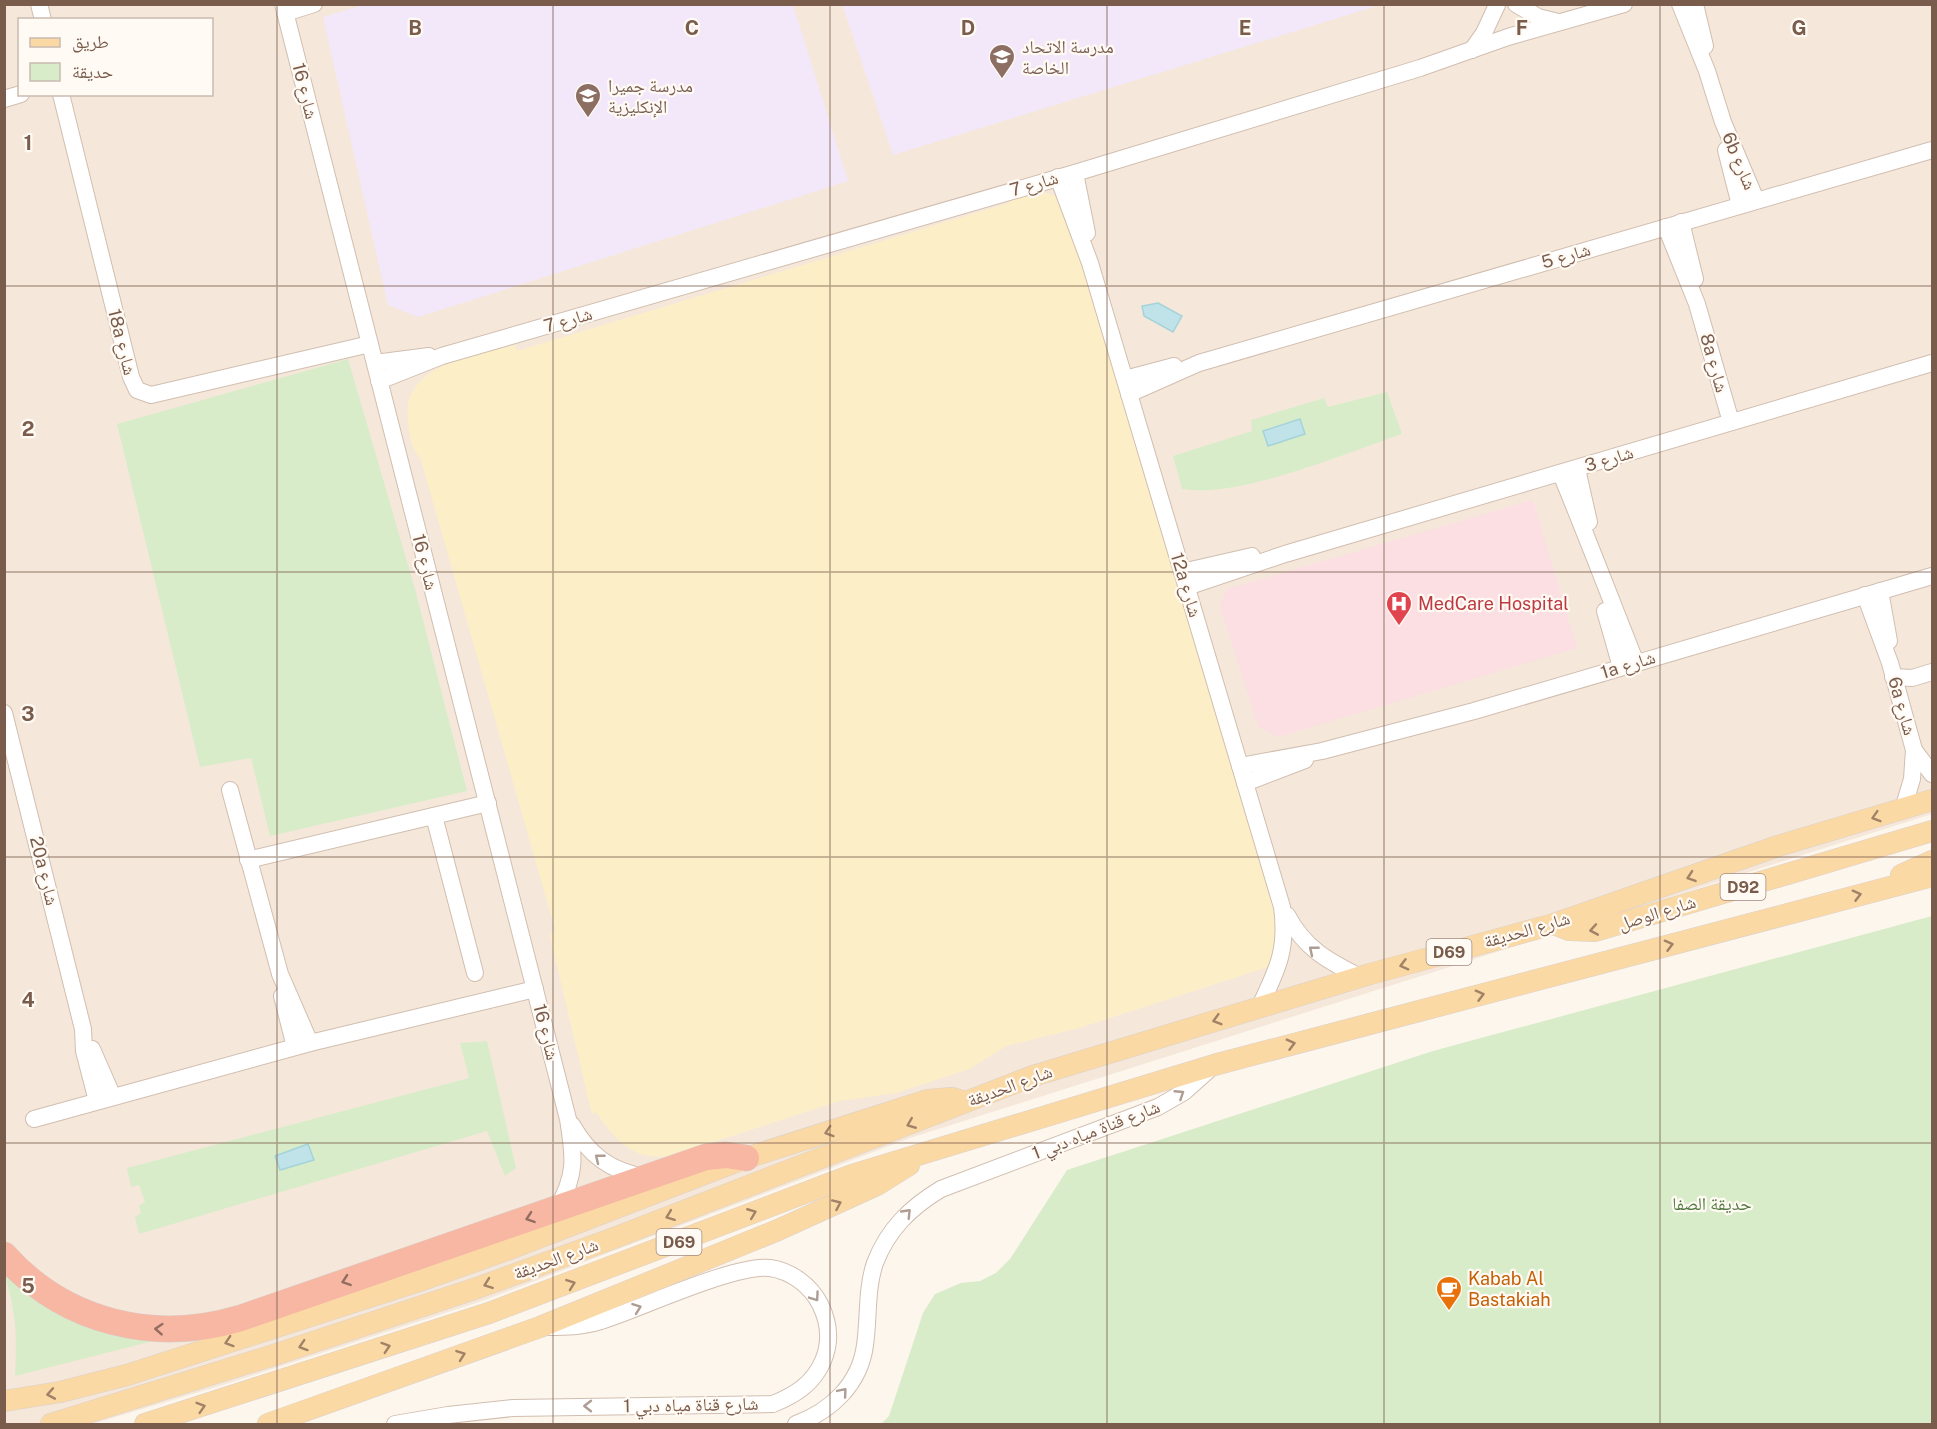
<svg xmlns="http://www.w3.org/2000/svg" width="1937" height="1429" font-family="'Public Sans','Noto Naskh Arabic',sans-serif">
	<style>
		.residential { fill: #f5e8da; fill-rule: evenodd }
		.education { fill: #f3e8fa }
		.medical { fill: #fbdfe3 }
		.green { fill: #d8ecc9 }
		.sand { fill: #fcefc7 }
		.water { fill: #bfe3e8; stroke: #a5d3da; stroke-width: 1.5 }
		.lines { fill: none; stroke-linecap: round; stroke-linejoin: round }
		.minor-casing { stroke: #d1beb0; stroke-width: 18 }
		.major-casing { stroke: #dad1cd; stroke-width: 22 }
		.highway-casing { stroke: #dad1cd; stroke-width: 27 }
		.minor { stroke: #fff; stroke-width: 16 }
		.major { stroke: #fbd9a5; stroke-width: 21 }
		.highway { stroke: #f7b7a3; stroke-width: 26 }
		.oneway { stroke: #a18267 }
		.oneway2 { stroke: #af9d94 }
		.oneway3 { stroke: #936e5e }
		.grid { fill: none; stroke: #7a5c4d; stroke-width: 1.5; stroke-opacity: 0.55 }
		.labels { text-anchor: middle; stroke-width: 4.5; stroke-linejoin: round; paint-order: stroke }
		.shield { fill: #fffaf3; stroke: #a28b7f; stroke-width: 1.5 }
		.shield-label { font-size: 16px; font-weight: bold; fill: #7a5c4d }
		.education-label { font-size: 18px; fill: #785e54; stroke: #fffaf3; text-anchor: start }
		.street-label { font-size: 18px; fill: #7a5c4d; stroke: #fffaf3 }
		.health-label { font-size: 18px; fill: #be3a42; stroke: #fffaf3; text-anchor: start }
		.park-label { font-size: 18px; fill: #537a41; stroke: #fffaf3 }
		.food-label { font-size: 18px; fill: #c56008; stroke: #fffaf3; text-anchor: start }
		.grid-label { font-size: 20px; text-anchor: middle; font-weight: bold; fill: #7a5c4d; stroke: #fffaf3; stroke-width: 4.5; stroke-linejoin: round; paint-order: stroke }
	</style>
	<rect width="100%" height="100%" fill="#fdf6ec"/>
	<!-- residential -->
	<path class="residential" d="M 5,5 L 1932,5 L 1932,814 L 910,1138 L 485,1300 L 226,1384 L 92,1424 L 5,1424 ZM 20,20 L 212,20 L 212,94 L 20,94 Z"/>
	<!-- education -->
	<g class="education">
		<path d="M 367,4 L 793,5 L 848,181 L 418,317 L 388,305 L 323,17 Z"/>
		<path d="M 842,4 L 1380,4 L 1380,5 L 893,155 Z"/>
	</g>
	<!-- medical -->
	<path class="medical" d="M 1533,500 L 1577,648 L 1278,737 L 1258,727 L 1220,606 L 1227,589 Z"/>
	<!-- green -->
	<g class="green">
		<path d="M 348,359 L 415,589 L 467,791 L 270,836 L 251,758 L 200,767 L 117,424 Z"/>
		<path d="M 1387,392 L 1402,434 C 1346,453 1238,499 1182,489 L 1173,456 L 1252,431 L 1251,420 L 1324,398 L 1328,407 Z"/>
		<path d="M 1932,916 L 1932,1424 L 881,1424 L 889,1416 L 923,1313 L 935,1294 L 961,1283 L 980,1281 L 996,1273 L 1010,1259 L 1067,1170 L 1433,1051 Z"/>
		<path d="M 487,1041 L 516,1168 L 505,1176 L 487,1131 L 139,1234 L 135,1217 L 141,1213 L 139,1205 L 145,1202 L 139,1185 L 131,1187 L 127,1168 L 469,1078 L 460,1043 Z"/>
		<path d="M 4,1266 L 173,1336 L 15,1376 C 16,1352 17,1328 12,1304 C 10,1290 5,1280 4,1266 Z"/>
	</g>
	<!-- sand -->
	<path class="sand" d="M 1042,192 L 1057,196 L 1086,223 L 1293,920 L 1274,965 L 1079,1028 L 1006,1046 L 969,1069 L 896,1093 L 839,1101 L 674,1155 C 635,1163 617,1142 596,1112 L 592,1114 L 550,936 L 555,929 L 421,460 C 412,449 409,435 408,421 C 401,364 475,356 515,345 L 517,351 L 1009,203 L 1016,195 Z"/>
	<!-- water -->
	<g class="water">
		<path d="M 1158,303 L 1182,316 L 1173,332 L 1144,316 L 1142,306 Z"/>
		<path d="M 1300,419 L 1305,434 L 1268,446 L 1263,431 Z"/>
		<path d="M 308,1144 L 314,1160 L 280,1170 L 275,1156 Z"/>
	</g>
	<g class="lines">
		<defs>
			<g id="minor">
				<path d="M 39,4 L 43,20"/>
				<path d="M 283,4 L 568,1119 C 574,1157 577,1174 557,1209"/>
				<path d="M 1516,4 L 1538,17 L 1558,22"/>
				<path d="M 1680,4 L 1707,71 L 1723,122 L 1756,200"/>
				<path d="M 1695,4 L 1705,46"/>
				<path d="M 285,13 L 314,4"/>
				<path d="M 1472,50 L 1484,33 L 1497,5"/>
				<path d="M 61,94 L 131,377 L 137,390 L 151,395 L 370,344"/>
				<path d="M 4,99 L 21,94"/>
				<path d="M 1726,150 L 1740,205"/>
				<path d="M 1075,173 L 1087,233"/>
				<path d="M 1058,177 L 1090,263 L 1282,907 C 1288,950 1277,970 1259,1008"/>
				<path d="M 1681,222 L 1695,279"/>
				<path d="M 1666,227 L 1697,304 L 1731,422"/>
				<path d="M 375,363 L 429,356"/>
				<path d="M 1125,379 L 1174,366"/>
				<path d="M 379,381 L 442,356 L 1075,173 L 1420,68 L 1508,37 L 1624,4"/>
				<path d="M 1129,394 L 1199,363 L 1932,150"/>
				<path d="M 1577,469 L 1589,522"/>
				<path d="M 1561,474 C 1587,537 1611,600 1636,663"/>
				<path d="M 1182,572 L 1252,556"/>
				<path d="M 1187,587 L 1285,554 L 1932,363"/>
				<path d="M 1880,591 L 1889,641"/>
				<path d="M 1865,595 L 1890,663 L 1914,750 L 1912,779 L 1903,809"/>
				<path d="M 1605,611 L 1621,667"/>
				<path d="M 1893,677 L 1912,678 L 1932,672"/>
				<path d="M 4,713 L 83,1029 L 84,1051 L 97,1101"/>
				<path d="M 1914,750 L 1932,774"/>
				<path d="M 1240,766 L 1322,751 L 1474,711 L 1932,576"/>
				<path d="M 1245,783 L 1305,760"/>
				<path d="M 230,790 L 280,974 L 310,1043"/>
				<path d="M 434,816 L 475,973"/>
				<path d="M 248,860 L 488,803"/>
				<path d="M 1287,915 C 1304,948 1328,961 1360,977"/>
				<path d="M 282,996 L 295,1047"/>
				<path d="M 92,1049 L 113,1097"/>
				<path d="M 34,1119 L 310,1043 L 535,989"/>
				<path d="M 572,1125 C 589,1155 610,1171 645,1177"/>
				<path d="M 395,1424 L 448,1415 L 513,1408 L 773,1404 C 795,1395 813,1384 823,1361 C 831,1342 829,1322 820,1304 C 810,1285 791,1271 770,1268 C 734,1264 640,1309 601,1321 C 583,1327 565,1327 547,1327"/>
				<path d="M 796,1424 C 831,1411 860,1384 865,1345 C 869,1318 866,1289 875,1263 C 888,1229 911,1207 941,1189 L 1158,1107 L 1184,1092 L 1212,1067"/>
			</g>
			<g id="major">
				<path d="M 1901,875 L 1932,861"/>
				<path d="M 1554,924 L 1569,930 L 1595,931 L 1932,831"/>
				<path d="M 4,1401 L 60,1392 L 127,1375 L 419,1281 L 507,1250 L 746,1158 L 928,1100 L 952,1098 L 962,1101"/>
				<path d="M 51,1424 L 274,1355 L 477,1288 L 614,1238 L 1033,1076 L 1370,974 L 1554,924 L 1778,846 L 1932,800"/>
				<path d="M 145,1424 L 489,1313 L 852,1175 L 1214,1065 L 1932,876"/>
				<path d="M 268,1424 L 540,1327 L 778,1230 L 877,1185 L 909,1165"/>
			</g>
			<path id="highway" d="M 4,1255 C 65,1323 155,1344 241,1318 L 706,1157 L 726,1155 L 746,1158"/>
		</defs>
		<!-- minor casing -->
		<use href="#minor" class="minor-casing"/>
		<!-- major casing -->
		<use href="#major" class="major-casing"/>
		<!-- highway casing -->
		<use href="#highway" class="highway-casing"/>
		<!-- minor -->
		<use href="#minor" class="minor"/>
		<!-- major -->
		<use href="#major" class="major"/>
		<!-- highway -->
		<use href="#highway" class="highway"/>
	</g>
	<!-- one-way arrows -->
	<defs><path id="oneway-chevron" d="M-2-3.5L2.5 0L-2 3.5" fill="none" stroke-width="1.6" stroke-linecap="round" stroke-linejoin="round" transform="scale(1.5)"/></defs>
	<g class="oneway">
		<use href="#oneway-chevron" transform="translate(1876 817) rotate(163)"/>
		<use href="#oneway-chevron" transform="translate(1691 877) rotate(161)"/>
		<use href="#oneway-chevron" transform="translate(1857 895) rotate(-15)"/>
		<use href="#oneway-chevron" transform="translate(1594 930) rotate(170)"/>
		<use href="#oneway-chevron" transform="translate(1669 945) rotate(-15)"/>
		<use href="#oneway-chevron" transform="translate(1404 965) rotate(165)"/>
		<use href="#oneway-chevron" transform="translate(1480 995) rotate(-15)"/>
		<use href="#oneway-chevron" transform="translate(1217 1020) rotate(164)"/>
		<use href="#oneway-chevron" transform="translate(1291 1044) rotate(-15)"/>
		<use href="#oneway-chevron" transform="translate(911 1124) rotate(158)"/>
		<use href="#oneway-chevron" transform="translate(829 1132) rotate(162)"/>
		<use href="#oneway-chevron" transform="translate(837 1204) rotate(-24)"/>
		<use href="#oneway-chevron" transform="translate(752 1213) rotate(-22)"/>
		<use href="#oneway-chevron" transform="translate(670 1216) rotate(159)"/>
		<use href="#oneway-chevron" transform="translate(488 1284) rotate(160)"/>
		<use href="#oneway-chevron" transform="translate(571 1284) rotate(-20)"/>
		<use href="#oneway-chevron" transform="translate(229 1342) rotate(162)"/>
		<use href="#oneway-chevron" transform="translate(303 1346) rotate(162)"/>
		<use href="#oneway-chevron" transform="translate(386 1347) rotate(-18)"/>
		<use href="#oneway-chevron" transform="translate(461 1355) rotate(-20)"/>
		<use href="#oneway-chevron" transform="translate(51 1394) rotate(170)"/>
		<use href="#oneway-chevron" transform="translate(201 1407) rotate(-17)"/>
	</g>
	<g class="oneway2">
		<use href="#oneway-chevron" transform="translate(1313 950) rotate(-141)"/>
		<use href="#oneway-chevron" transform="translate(1180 1094) rotate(-33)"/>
		<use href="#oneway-chevron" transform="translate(599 1158) rotate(-141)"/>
		<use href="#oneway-chevron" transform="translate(907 1213) rotate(-46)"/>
		<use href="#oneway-chevron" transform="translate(815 1297) rotate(55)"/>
		<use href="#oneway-chevron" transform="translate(637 1308) rotate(-20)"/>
		<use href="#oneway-chevron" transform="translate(843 1392) rotate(-50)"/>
		<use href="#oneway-chevron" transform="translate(588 1406) rotate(180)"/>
	</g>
	<g class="oneway3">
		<use href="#oneway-chevron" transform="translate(530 1218) rotate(161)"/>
		<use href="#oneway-chevron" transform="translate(346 1281) rotate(161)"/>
		<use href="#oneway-chevron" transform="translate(159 1329) rotate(-176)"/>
	</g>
	<!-- grid -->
	<path class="grid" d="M 277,4 L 277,1424M 553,4 L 553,1424M 830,4 L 830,1424M 1107,4 L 1107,1424M 1384,4 L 1384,1424M 1660,4 L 1660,1424M 4,286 L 1932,286M 4,572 L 1932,572M 4,857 L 1932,857M 4,1143 L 1932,1143"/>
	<!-- icons -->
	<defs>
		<symbol id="school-pin" viewBox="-11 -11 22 30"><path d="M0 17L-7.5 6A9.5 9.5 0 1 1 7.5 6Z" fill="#8d6e63" stroke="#fffaf3"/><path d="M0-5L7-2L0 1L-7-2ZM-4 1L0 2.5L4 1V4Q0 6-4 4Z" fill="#fff"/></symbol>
		<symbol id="hospital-pin" viewBox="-11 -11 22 30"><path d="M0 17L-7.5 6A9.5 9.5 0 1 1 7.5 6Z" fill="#e0444e" stroke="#fffaf3"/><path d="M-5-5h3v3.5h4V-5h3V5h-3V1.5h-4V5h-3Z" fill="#fff"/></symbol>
		<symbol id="cafe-pin" viewBox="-11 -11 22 30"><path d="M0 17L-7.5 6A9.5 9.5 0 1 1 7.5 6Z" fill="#e8710a" stroke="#fffaf3"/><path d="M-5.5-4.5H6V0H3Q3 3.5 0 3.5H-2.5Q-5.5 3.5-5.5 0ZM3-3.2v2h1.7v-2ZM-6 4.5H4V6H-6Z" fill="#fff"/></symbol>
	</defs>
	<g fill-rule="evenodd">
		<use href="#school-pin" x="987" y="42" width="30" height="40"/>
		<use href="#school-pin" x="573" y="81" width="30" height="40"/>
		<use href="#hospital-pin" x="1384" y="589" width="30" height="40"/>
		<use href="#cafe-pin" x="1434" y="1274" width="30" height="40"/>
	</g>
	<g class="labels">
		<!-- shield labels -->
		<g class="shield">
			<rect x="1720.5" y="874" width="45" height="26" rx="4.5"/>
			<rect x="1426.5" y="939" width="45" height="26" rx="4.5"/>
			<rect x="656.5" y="1229" width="45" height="26" rx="4.5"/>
		</g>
		<g class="shield-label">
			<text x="1743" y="893">D92</text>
			<text x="1449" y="958">D69</text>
			<text x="679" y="1248">D69</text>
		</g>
		<!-- education labels -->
		<g class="education-label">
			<text x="1022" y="53">مدرسة الاتحاد<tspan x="1022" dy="21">الخاصة</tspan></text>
			<text x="608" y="92">مدرسة جميرا<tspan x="608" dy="21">الإنكليزية</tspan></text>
		</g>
		<!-- street labels -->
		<g class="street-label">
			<text transform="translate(305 91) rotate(76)" y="6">شارع 16</text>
			<text transform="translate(1739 161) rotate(67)" y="6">6b شارع</text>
			<text transform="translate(1034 184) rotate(-16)" y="6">شارع 7</text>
			<text transform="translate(1566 256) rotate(-16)" y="6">شارع 5</text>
			<text transform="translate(568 320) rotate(-16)" y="6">شارع 7</text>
			<text transform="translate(122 342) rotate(76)" y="6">18a شارع</text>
			<text transform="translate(1714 363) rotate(74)" y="6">8a شارع</text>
			<text transform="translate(1609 459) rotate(-17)" y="6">شارع 3</text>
			<text transform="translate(425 562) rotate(76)" y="6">شارع 16</text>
			<text transform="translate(1186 585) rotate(73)" y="6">12a شارع</text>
			<text transform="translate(1628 665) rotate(-17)" y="6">1a شارع</text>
			<text transform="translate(1902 706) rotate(74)" y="6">6a شارع</text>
			<text transform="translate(44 871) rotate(76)" y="6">20a شارع</text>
			<text transform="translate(1657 913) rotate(-17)" y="6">شارع الوصل</text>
			<text transform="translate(1527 930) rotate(-16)" y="6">شارع الحديقة</text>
			<text transform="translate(546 1032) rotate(76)" y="6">شارع 16</text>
			<text transform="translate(1010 1086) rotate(-20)" y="6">شارع الحديقة</text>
			<text transform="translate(1096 1130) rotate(-21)" y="6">شارع قناة مياه دبي 1</text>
			<text transform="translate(556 1259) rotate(-20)" y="6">شارع الحديقة</text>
			<text transform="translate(691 1405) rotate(-1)" y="6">شارع قناة مياه دبي 1</text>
		</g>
		<!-- health labels -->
		<g class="health-label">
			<text x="1418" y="610">MedCare Hospital</text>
		</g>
		<!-- park labels -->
		<g class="park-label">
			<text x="1712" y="1210">حديقة الصفا</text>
		</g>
		<!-- food labels -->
		<g class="food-label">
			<text x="1468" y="1285">Kabab Al<tspan x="1468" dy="21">Bastakiah</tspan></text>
		</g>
	</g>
	<g class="grid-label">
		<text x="415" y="35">B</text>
		<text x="692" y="35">C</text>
		<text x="968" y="35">D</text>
		<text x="1245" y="35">E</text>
		<text x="1522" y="35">F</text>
		<text x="1799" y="35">G</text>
		<text x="28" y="150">1</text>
		<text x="28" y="436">2</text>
		<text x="28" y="721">3</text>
		<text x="28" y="1007">4</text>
		<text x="28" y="1293">5</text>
	</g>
	<!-- border -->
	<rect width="1937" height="1429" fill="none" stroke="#7a5c4d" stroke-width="12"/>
	<!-- legend -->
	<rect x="18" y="18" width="195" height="78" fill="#fffaf3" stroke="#cabbb1" stroke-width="1.5"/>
	<rect x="30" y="38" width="30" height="9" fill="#fbd9a5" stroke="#cabbb1" stroke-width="1.5"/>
	<text x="72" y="48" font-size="18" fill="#7a5c4d">طريق</text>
	<rect x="30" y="63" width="30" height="18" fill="#d8ecc9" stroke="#cabbb1" stroke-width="1.5"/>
	<text x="72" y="78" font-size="18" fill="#7a5c4d">حديقة</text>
</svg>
